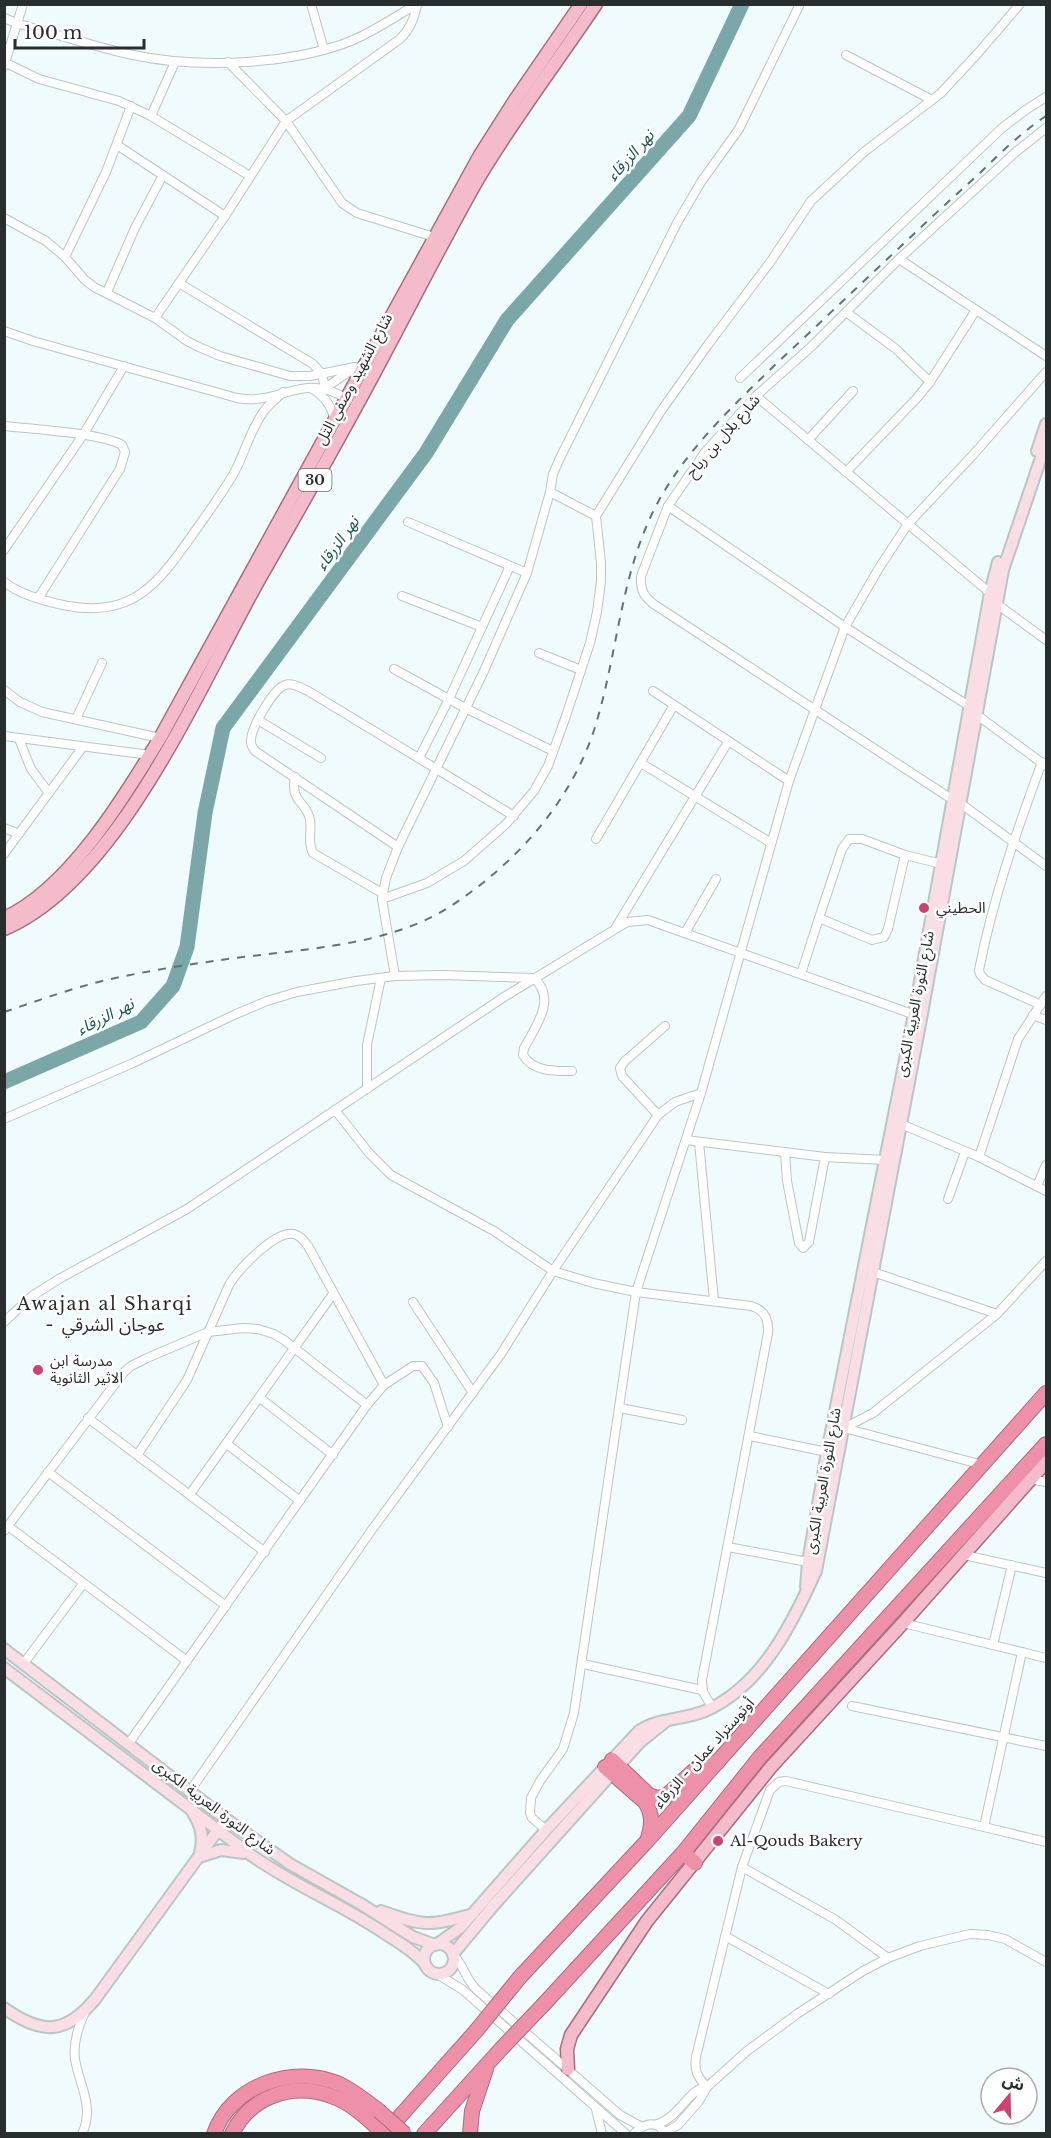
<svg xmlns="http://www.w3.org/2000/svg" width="1051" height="2138" font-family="'Libre Baskerville','Noto Sans Arabic',serif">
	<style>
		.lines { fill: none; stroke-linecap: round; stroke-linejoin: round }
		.river { stroke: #7ca7a8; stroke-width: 15 }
		.street-casing { stroke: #bac6c6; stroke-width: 10 }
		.secondary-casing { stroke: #bac6c6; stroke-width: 14 }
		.primary-casing { stroke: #a86d7d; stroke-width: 15 }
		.highway-casing { stroke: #a86d7d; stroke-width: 16 }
		.street { stroke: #fff; stroke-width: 8 }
		.secondary { stroke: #fadee5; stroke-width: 10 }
		.primary { stroke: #f4bccb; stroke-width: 12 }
		.highway { stroke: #ed90a8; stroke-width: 14 }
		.rail { stroke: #697071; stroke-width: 2; stroke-dasharray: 8 8; stroke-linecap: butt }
		.highway-bridge-casing { stroke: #a86d7d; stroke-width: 16; stroke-linecap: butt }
		.highway-bridge { stroke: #ed90a8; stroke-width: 14 }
		.poi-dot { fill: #ce4171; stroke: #fff; stroke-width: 2 }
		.labels { text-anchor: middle; stroke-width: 5; stroke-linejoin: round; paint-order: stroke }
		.shield { fill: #fff; stroke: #686c6c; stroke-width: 1.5 }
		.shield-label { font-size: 14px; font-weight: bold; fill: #282d2d }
		.street-label { font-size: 15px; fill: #282d2d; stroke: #fff }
		.poi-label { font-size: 15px; fill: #282d2d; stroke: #fff; text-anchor: start }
		.water-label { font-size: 16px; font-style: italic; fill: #165456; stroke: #fff }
		.quarter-label { font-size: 18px; letter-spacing: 1.5px; fill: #282d2d; stroke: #fff }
	</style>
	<rect width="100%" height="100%" fill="#effbfc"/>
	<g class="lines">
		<!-- river -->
		<path class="river" d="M 4,1082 L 141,1022 L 173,986 L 187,947 L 205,813 L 223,728 L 426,453 L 507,320 L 689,116 L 742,4"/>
		<defs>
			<g id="street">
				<path d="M 311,4 L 324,50"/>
				<path d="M 4,18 L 19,24 C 57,34 95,47 133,55 C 194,68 281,65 340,45 C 367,36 393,18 417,4"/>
				<path d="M 846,55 L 932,100"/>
				<path d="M 4,62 L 39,79 L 119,101 L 151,116 L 250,176"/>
				<path d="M 228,62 L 286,121 L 342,203 L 357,213 L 434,237"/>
				<path d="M 4,66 L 23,4"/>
				<path d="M 151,116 L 175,62"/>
				<path d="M 117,145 L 225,216"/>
				<path d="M 4,218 L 46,241 L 65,257 L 85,280 L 94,287 L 155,318 L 187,341 L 199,347 L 220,356 L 290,376 L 310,376 L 355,367"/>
				<path d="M 65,257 L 106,172 L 131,106"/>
				<path d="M 899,259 L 1046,356"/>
				<path d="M 179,283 L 313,364 L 322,374 L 325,388 L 353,369"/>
				<path d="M 107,292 L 135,228 L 163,175"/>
				<path d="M 846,312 L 896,349 L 930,382"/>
				<path d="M 155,318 L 225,216 L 286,121 L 400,39 C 410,29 414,19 417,5"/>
				<path d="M 4,331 L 33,341 L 237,398 C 281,406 304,370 348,400"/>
				<path d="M 740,378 L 1002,128 L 1027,109 L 1046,97"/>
				<path d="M 311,388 C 323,395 331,404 334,418"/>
				<path d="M 756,396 L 990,593"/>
				<path d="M 4,426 C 32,429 101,433 122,445 L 125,452 L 120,469 L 111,483 L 39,597"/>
				<path d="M 808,440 L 853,391"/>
				<path d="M 846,472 L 916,399 L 930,382 L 976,310"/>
				<path d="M 550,492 L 553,474 L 560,458 L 677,223 L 701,182 L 739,129 L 800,4"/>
				<path d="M 668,506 L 845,627 L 969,706"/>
				<path d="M 596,516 L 550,492 L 527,573 L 484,671 L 398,847 L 386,878 L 382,899 L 427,883 L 464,861 L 506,824 L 534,791 L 548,766 L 566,716 L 590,643 L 597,612 L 601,581 L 601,563 L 596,516 L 661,411 L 707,346 L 771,261 L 811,201 L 864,152 L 941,93 L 979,52 L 1020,4"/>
				<path d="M 408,522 L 527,573"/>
				<path d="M 4,550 L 83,435 L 124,366"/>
				<path d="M 4,582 C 22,596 47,602 68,606 C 134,618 159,582 193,534 C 207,514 222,494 234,473 C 245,453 250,430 264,411 C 269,404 277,398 283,392"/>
				<path d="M 402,596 L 482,627"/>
				<path d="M 997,604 L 1046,640"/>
				<path d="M 539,653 L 581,670"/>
				<path d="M 394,669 L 467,709 L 553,751"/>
				<path d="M 4,690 L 20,702 L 42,712 L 160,738"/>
				<path d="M 653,691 L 789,781"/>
				<path d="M 977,715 L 1046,766"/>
				<path d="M 76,719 L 102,663"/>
				<path d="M 258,720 L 321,758"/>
				<path d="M 4,736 L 150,755"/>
				<path d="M 19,739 L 31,769 L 49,793"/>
				<path d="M 419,758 L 449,699 L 510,566"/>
				<path d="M 641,763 L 771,843"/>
				<path d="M 295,777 C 290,804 307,801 310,820 C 312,832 307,842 313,853 L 382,893"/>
				<path d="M 953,800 L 655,605 C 644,597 640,590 641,576 L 668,506 L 705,452 L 756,396 L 812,346 L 899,259 L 1017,151 L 1046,128"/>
				<path d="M 960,803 L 1046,866"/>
				<path d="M 4,828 L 19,834"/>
				<path d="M 596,839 L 674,705"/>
				<path d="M 398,847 L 255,751 C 253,748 251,746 251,742 C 250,729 273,689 285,685 C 292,682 301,688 308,691 L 514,816"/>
				<path d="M 4,854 L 82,748"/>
				<path d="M 905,855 L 888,929 L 884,937 L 872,940 L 819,918 L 842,849 L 849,839 L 862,839 L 905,855 L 942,864"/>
				<path d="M 382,899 L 395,976"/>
				<path d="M 616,927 L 728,742"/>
				<path d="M 685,933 L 716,879"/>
				<path d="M 801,974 L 819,918"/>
				<path d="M 1041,1005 L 985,980 L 980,974 L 979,970 C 993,898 1017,830 1042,762"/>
				<path d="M 1033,1015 L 1046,1020"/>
				<path d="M 367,1089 L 367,1045 L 381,978"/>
				<path d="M 335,1110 L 369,1153 L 391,1175 L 494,1231 L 553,1271 L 593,1283 L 636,1292 L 751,1306 C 765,1310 769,1320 768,1333 L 702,1680 L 703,1692 L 712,1707"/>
				<path d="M 658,1115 L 622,1076 L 620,1068 L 625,1061 L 665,1026"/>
				<path d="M 4,1119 L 133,1063 L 236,1014 L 267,1001 L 297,992 L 356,981 L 395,976 L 443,975 L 534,978 C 557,999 536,1026 524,1048 L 523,1055 C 533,1072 555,1071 572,1071"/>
				<path d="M 901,1124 L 979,1157 L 1046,1191"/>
				<path d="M 686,1140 L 825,1157 L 885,1160"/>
				<path d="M 699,1142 L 714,1301"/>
				<path d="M 785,1152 L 787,1181 L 799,1243 L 803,1248 L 809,1242 L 825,1157"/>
				<path d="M 979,1157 L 1018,1039 L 1046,996"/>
				<path d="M 1037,1186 L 1046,1165"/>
				<path d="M 948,1199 L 965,1152"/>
				<path d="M 873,1272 L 997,1314"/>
				<path d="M 413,1302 L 473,1393"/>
				<path d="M 4,1322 L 32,1296 L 59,1279 L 187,1209 L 504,997 L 627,922 L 648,920 L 918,1016"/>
				<path d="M 384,1385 L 413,1366 L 422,1366 L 434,1383 L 448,1427"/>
				<path d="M 260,1398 L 333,1455"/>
				<path d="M 620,1408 L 682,1420"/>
				<path d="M 88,1418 L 265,1552"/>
				<path d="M 844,1428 L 873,1413 L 997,1314 L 1046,1261"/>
				<path d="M 844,1428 L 983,1465"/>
				<path d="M 750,1436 L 827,1452"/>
				<path d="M 227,1444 L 300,1501"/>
				<path d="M 48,1472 L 226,1606"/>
				<path d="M 1030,1479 L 1046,1482"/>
				<path d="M 190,1494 L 333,1294"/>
				<path d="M 8,1526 L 187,1661"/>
				<path d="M 4,1531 L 124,1372 L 131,1366 L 147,1358 L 208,1332 L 243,1328 L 258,1329 L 274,1334 L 284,1340 L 367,1405"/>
				<path d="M 728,1547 L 808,1562"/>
				<path d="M 964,1555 L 1046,1573"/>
				<path d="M 903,1623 L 1046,1658"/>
				<path d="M 993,1645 L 1012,1565"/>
				<path d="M 24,1663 L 83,1584"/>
				<path d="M 583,1664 L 702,1690"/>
				<path d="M 852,1706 L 1046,1746"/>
				<path d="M 129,1743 L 367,1405 L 384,1385 L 308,1246 C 304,1241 301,1236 294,1234 C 275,1230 238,1270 229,1285 L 187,1380 L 138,1454"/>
				<path d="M 190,1791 L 371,1531 L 501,1354 L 553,1271 L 658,1115 L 675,1102 L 701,1093"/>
				<path d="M 984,1827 L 1046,1842"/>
				<path d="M 546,1830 L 532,1818 L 530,1813 L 531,1798 L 540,1781 L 563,1749 L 574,1713 L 636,1292 L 701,1093 L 789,781 L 845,627 L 879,568 L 908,524 L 972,456 L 1046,372"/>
				<path d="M 742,1867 L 836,1920 L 888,1958"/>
				<path d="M 725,1936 L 829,1994"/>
				<path d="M 454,1956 C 464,1965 465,1979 477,1990 L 620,2115 L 642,2127"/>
				<path d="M 437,1974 L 463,1990 L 626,2134"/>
				<path d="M 707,2087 C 697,2077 694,2070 696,2057 L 742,1867 L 770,1790 L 779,1782 L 786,1781 L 984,1827 L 1022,1652"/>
				<path d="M 596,2109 L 602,2134"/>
				<path d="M 657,2124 C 679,2118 689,2088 707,2087"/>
				<path d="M 82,2134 C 95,2106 79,2085 75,2059 C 73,2043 78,2027 85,2012"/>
				<path d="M 634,2134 C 641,2126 651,2121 660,2127 L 664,2133 L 678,2125 L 699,2101 L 707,2087 L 747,2051 L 797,2014 L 863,1971 L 888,1958 L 920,1946 L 970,1934 L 988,1935 L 1005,1939 L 1046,1962"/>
			</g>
			<g id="secondary">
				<path d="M 1037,451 L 1046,424"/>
				<path d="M 806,1587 L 808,1562 L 827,1452 L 914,1014 L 990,593 L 998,562"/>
				<path d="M 4,1649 L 226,1819 L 290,1864 L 361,1904 L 413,1937 L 435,1945"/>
				<path d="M 4,1668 L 251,1855 C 293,1885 341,1904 384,1933 C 398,1942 414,1951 425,1964"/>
				<path d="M 193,1813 C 201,1825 204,1838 200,1852"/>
				<path d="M 199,1857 L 221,1850 L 244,1853"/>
				<path d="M 381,1911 C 422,1926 431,1927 473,1914"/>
				<path d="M 437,1944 L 460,1928 L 546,1830 L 639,1731 C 658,1718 683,1720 705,1711 C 762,1686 792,1624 816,1571 L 921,1019 L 1003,570 L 1046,443"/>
				<circle cx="439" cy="1959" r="15"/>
				<path d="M 453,1954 L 493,1906 L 640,1742 L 665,1722"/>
				<path d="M 4,2008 C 42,2035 66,2035 96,1998 L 221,1826"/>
			</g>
			<g id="primary">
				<path d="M 4,918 C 68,890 125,796 160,738 L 480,155 L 515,100 L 581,4"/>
				<path d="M 4,929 C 118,881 198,689 256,585 C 290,525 324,466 357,405 C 397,332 434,257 475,184 C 511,122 556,64 596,4"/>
				<path d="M 568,2069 L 567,2049 L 571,2035 L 647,1921 L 771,1767 L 903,1623 L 1046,1462"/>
			</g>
			<g id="highway">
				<path d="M 612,1760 L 649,1795 L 657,1798 L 666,1796 L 698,1767 L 718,1762"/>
				<path d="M 605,1767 L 645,1802 C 653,1814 652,1825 648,1838"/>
				<path d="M 683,1853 L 695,1863"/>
				<path d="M 520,1977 L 647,1841 L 1046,1393"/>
				<path d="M 544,2004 L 683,1853 L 760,1757 L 1046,1444"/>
				<path d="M 386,2132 L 476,2031"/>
				<path d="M 214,2134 C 231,2085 292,2065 337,2083 C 353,2090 366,2101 379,2111"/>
				<path d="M 232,2134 C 250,2096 293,2082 331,2096 C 352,2103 368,2119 384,2134"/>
				<path d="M 424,2134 L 501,2049"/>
				<path d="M 470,2134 L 472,2111 L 486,2069"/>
			</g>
		</defs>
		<!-- street casing -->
		<use href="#street" class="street-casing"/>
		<!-- secondary casing -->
		<use href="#secondary" class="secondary-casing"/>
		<!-- primary casing -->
		<use href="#primary" class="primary-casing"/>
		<!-- highway casing -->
		<use href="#highway" class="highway-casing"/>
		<!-- street -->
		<use href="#street" class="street"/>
		<!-- secondary -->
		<use href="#secondary" class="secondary"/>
		<!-- primary -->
		<use href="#primary" class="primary"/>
		<!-- highway -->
		<use href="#highway" class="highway"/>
		<!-- rail -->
		<path class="rail" d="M 4,1012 C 40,1000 75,987 111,979 C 147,971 185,965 221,960 C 295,949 387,948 451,906 C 519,861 576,797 598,717 C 620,640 622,560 665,490 C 695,441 738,401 778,362 C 818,325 857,287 897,250 C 924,224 951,199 979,174 C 1000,153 1022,132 1046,116"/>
		<defs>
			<g id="highway-bridge">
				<path d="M 476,2031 L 520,1977"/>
				<path d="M 501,2049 L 544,2004"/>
				<path d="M 379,2111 L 405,2134"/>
			</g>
		</defs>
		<!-- highway-bridge casing -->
		<use href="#highway-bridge" class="highway-bridge-casing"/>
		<!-- highway-bridge -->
		<use href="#highway-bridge" class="highway-bridge"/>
	</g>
	<!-- markers -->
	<g class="poi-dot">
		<circle cx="924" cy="908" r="6"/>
		<circle cx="38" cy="1370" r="6"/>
		<circle cx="718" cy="1841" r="6"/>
	</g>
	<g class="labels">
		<!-- shield labels -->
		<rect class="shield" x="298.5" y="469" width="33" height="22" rx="4.5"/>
		<g class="shield-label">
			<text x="315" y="485">30</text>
		</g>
		<!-- street labels -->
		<g class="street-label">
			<text transform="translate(354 379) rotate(-62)" y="5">شارع الشهيد وصفي التل</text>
			<text transform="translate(723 436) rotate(-49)" y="5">شارع بلال بن رباح</text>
			<text transform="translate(915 1004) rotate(-79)" y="5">شارع الثورة العربية الكبرى</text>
			<text transform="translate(823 1481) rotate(-80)" y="5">شارع الثورة العربية الكبرى</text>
			<text transform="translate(704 1753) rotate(-48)" y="5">أوتوستراد عمان - الزرقاء</text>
			<text transform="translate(214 1807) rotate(37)" y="5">شارع الثورة العربية الكبرى</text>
		</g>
		<!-- poi labels -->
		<g class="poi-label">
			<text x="936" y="913">الحطيني</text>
			<text x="50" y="1366">مدرسة ابن<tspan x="50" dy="17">الاثير الثانوية</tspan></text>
			<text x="730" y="1846">Al-Qouds Bakery</text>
		</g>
		<!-- water labels -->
		<g class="water-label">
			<text transform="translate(630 155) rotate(-48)" y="6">نهر الزرقاء</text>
			<text transform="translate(337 543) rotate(-54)" y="6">نهر الزرقاء</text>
			<text transform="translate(105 1016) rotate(-27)" y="6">نهر الزرقاء</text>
		</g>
		<!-- quarter labels -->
		<g class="quarter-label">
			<text x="105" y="1310">Awajan al Sharqi<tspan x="105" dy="21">- عوجان الشرقي</tspan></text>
		</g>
	</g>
	<!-- border -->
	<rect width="1051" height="2138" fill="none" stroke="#282d2d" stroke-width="12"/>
	<!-- north arrow -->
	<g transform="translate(1009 2096) rotate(19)"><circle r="28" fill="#ffffff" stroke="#a9abab" stroke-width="1.5"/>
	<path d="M0-4.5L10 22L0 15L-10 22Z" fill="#ce4171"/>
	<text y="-9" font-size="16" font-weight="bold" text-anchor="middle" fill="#282d2d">ش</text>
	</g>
	<!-- scale -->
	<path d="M15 39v9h129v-9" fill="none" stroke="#282d2d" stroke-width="3"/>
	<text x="24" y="39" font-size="18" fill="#282d2d" stroke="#ffffff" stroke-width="4.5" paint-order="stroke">100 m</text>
</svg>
